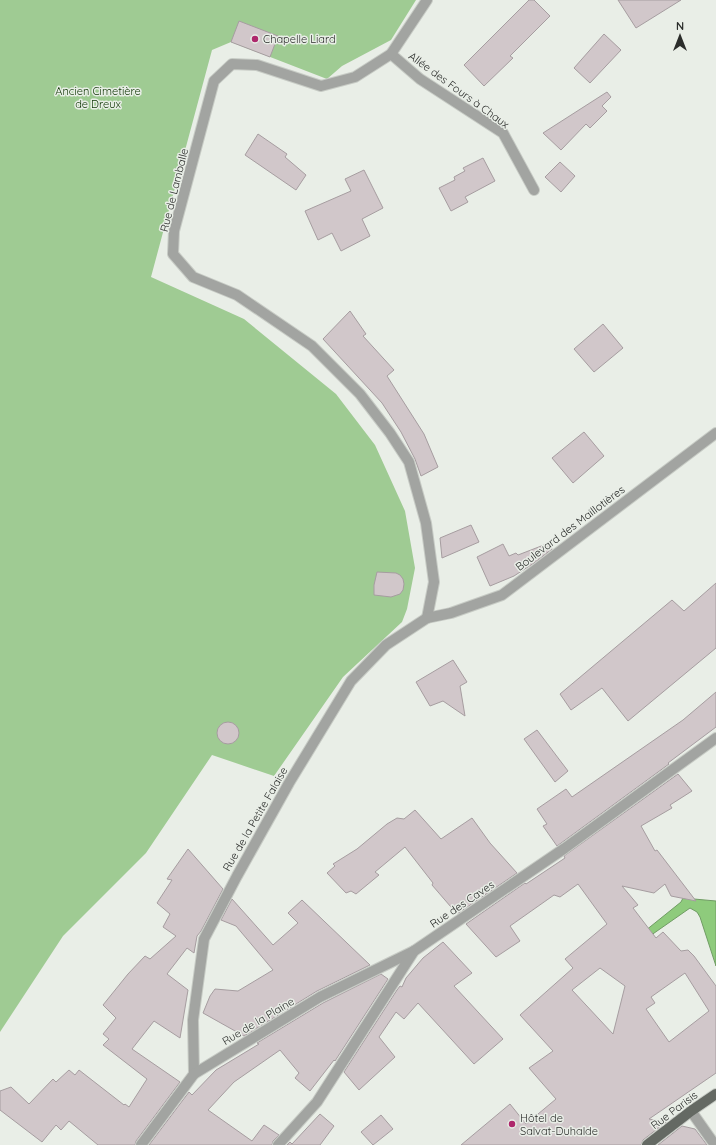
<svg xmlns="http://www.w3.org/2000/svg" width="716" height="1145" font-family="Quicksand,sans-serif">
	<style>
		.green { fill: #9fcb93 }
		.water { fill: #8ecb7c; stroke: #709c64 }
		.building { fill: #d1c7ca; stroke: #a69da0; fill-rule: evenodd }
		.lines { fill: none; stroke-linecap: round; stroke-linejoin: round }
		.minor-casing { stroke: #c7cbc5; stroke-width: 12 }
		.major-casing { stroke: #c7cbc5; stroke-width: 12 }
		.minor { stroke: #a2a4a1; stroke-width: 10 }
		.major { stroke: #646963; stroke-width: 10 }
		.poi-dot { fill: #ae276c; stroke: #e9eee7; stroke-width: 1.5 }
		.labels { text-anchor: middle; stroke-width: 3; stroke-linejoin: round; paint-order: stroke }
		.poi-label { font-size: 11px; fill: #2b2d2b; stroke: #e9eee7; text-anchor: start }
		.street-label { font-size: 11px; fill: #2b2d2b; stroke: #e9eee7 }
		.park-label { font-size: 11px; fill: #0c3400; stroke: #e9eee7 }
	</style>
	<rect width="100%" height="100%" fill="#e9eee7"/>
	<!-- green -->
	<path class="green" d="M 0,0 L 416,0 L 391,40 L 342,66 L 327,79 L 231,42 L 212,50 L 151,277 L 244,319 L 336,394 L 375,445 L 405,511 L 415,568 L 407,609 L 402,622 L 343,677 L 274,776 L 212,755 L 146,853 L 63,936 L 0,1032 Z"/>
	<!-- water -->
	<path class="water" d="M 683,898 L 716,901 L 716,966 L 700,917 L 697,912 L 690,908 L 637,945 L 640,935 L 681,902 Z"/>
	<!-- building -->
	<g class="building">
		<path d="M 529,0 L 534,0 L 550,16 L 510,56 L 513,58 L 484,86 L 464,65 Z"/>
		<path d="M 618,0 L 681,0 L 636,28 Z"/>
		<path d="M 239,21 L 278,36 L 270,57 L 231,42 Z"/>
		<path d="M 604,34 L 621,50 L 590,83 L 574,68 Z"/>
		<path d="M 607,92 L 611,97 L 602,106 L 607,111 L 590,128 L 586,124 L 561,150 L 543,133 Z"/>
		<path d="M 258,134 L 287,154 L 285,157 L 306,175 L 296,190 L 245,155 Z"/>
		<path d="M 483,158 L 495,181 L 465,197 L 468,202 L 451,211 L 439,188 L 455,180 L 454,177 L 465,171 L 463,168 Z"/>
		<path d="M 560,162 L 575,176 L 561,192 L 545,177 Z"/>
		<path d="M 364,170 L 383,208 L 362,219 L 370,236 L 341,251 L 332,233 L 318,240 L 305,211 L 351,191 L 345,179 Z"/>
		<path d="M 350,311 L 366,334 L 363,336 L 394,370 L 387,376 L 424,434 L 438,467 L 421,476 L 415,459 L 401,432 L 382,403 L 323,339 Z"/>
		<path d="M 603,324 L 623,348 L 594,372 L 574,349 Z"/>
		<path d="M 584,432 L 604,456 L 573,483 L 552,458 Z"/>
		<path d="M 471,525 L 479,542 L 442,558 L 440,538 Z"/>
		<path d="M 549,543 L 552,549 L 534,563 L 514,576 L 490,586 L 477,557 L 503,544 L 509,556 L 516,553 L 518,555 Z"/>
		<path d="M 377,572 L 396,573 L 400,575 L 403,579 L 404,584 L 403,590 L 400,594 L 391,597 L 374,595 L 374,585 Z"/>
		<path d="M 716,583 L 716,648 L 628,721 L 602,688 L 571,710 L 560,694 L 672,600 L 684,611 Z"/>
		<path d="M 453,660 L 467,682 L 460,686 L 465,716 L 443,701 L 430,706 L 416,682 Z"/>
		<path d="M 716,692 L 716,727 L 668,763 L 669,764 L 557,846 L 543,826 L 547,824 L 537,809 L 566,789 L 572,797 L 683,720 Z"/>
		<circle cx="228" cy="733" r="11"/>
		<path d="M 537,730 L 568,771 L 555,782 L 524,739 Z"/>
		<path d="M 678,774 L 692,791 L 670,805 L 672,808 L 641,826 L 655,851 L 657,850 L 696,901 L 671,896 L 665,884 L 654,893 L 622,886 L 638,905 L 633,908 L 656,938 L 663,932 L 681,951 L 688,950 L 694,956 L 716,986 L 716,1073 L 649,1119 L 666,1122 L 643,1140 L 641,1145 L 461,1145 L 510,1104 L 526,1124 L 556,1099 L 529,1068 L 553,1051 L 520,1015 L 573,968 L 565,959 L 607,924 L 578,884 L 560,897 L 554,895 L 510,926 L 520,941 L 496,957 L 466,924 L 525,883 L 526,884 L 565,858 L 564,856 ZM 600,968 L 625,986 L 613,1034 L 572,990 ZM 685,973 L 709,1011 L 669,1042 L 646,1009 L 655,1003 L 651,997 Z"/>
		<path d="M 415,810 L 441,839 L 472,818 L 490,843 L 517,873 L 457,914 L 432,885 L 433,883 L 405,847 L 375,872 L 379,875 L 356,894 L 351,891 L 346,893 L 327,873 L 335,866 L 333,864 L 357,849 L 387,824 L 397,818 L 404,819 Z"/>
		<path d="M 188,849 L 223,889 L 201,931 L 197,936 L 194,953 L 187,948 L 167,974 L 188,990 L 180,1038 L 154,1021 L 132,1049 L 180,1082 L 136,1141 L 135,1145 L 98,1145 L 69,1121 L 61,1130 L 56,1125 L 42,1142 L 0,1110 L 0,1091 L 11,1087 L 29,1104 L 53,1079 L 56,1082 L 69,1070 L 75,1075 L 79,1070 L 124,1105 L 125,1104 L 129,1107 L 147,1079 L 103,1045 L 109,1039 L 103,1034 L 116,1018 L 103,1005 L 128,974 L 145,956 L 150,959 L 176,936 L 163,927 L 170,914 L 157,903 L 172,880 L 167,879 Z"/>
		<path d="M 232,899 L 273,945 L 298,923 L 288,913 L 302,900 L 370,965 L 317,991 L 244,1036 L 203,1013 L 210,996 L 215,989 L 238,991 L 273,970 L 236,926 L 221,920 Z"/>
		<path d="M 443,942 L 472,973 L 454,986 L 503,1039 L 474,1064 L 418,1003 L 404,1019 L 396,1012 L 379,1037 L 395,1057 L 359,1090 L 344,1072 L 397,990 L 400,986 L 402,987 L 406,978 L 423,958 Z"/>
		<path d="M 381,974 L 388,979 L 335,1061 L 334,1060 L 310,1091 L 295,1078 L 299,1073 L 280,1050 L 234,1082 L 208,1110 L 252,1141 L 264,1125 L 279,1135 L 273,1141 L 272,1145 L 149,1145 L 189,1092 L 192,1095 L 216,1070 L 259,1044 L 257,1043 L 323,1003 Z"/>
		<path d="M 320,1114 L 334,1126 L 320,1145 L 287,1145 L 290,1142 L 292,1144 Z"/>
		<path d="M 381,1115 L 393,1129 L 373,1145 L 361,1132 Z"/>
		<path d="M 682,1126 L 695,1129 L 707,1145 L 658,1145 Z"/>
	</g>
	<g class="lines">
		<defs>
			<g id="minor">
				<path d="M 391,54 L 420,79 L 503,133 L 534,190"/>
				<path d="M 427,618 L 434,582 L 426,523 L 409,462 L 390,433 L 360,394 L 312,346 L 237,295 L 193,277 L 173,254 L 174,231 L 214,81 L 232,64 L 257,65 L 321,86 L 355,77 L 391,54 L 427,0"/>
				<path d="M 194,1074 L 193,1020 L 204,939 L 237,876 L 289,783 L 351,681 L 386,645 L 427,618 L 451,613 L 502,595 L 716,433"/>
				<path d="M 691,1111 L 715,1145"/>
				<path d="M 141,1145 L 194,1074 L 320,997 L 414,951"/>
				<path d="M 278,1145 L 317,1102 L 414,951 L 565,848 L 716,738"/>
			</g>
			<path id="major" d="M 647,1145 L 691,1111 L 716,1094"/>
		</defs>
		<!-- minor casing -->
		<use href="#minor" class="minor-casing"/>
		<!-- major casing -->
		<use href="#major" class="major-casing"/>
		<!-- minor -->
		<use href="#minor" class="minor"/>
		<!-- major -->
		<use href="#major" class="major"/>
	</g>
	<!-- markers -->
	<g class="poi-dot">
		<circle cx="255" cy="39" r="4"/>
		<circle cx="512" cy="1124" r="4"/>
	</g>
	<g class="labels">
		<!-- poi labels -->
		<g class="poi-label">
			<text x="263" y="43">Chapelle Liard</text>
			<text x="520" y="1122">Hôtel de<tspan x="520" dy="13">Salvat-Duhalde</tspan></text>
		</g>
		<!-- street labels -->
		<g class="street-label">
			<text transform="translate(459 90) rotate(36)" y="4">Allée des Fours à Chaux</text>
			<text transform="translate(174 190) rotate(-76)" y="4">Rue de Lamballe</text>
			<text transform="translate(570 528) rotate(-37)" y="4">Boulevard des Maillotières</text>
			<text transform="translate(255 819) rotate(-60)" y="4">Rue de la Petite Falaise</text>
			<text transform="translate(462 904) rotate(-34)" y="4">Rue des Caves</text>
			<text transform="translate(258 1021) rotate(-31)" y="4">Rue de la Plaine</text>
			<text transform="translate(674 1110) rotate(-37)" y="4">Rue Parisis</text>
		</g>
		<!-- park labels -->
		<g class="park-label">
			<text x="98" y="95">Ancien Cimetière<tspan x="98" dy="13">de Dreux</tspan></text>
		</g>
	</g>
	<!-- north arrow -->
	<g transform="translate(680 36)" stroke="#e9eee7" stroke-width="3" paint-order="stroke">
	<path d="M0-3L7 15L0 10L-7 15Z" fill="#2b2d2b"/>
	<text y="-6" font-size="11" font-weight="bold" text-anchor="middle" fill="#2b2d2b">N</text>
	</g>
</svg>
